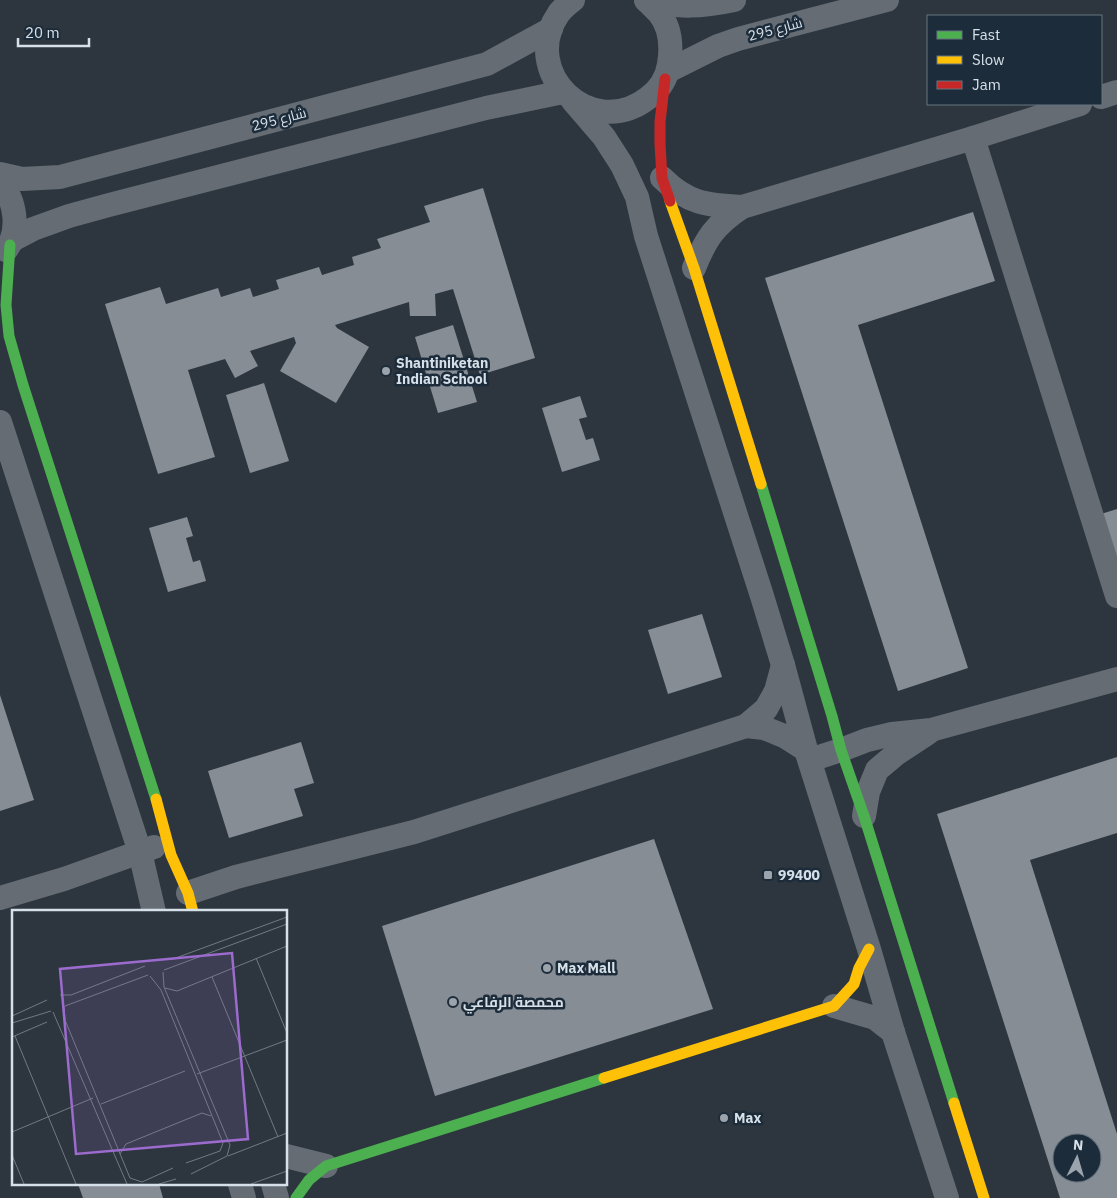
<svg xmlns="http://www.w3.org/2000/svg" width="1117" height="1198" font-family="'IBM Plex Sans',Cairo,sans-serif">
	<style>
		.building { fill: #868d95; fill-rule: evenodd }
		.lines { fill: none; stroke-linecap: round; stroke-linejoin: round }
		.street { stroke: #656c74; stroke-width: 24 }
		.fast { stroke: #4caf50; stroke-width: 11 }
		.slow { stroke: #ffc107; stroke-width: 11 }
		.jam { stroke: #c62828; stroke-width: 11 }
		.poi-dot { fill: #9ba4ad; stroke: #1d2c3a; stroke-width: 2 }
		.labels { text-anchor: middle; stroke-width: 5; stroke-linejoin: round; paint-order: stroke }
		.street-label { font-size: 14px; fill: #d6e0e9; stroke: #1d2c3a }
		.poi-label { font-size: 14px; font-weight: bold; fill: #d6e0e9; stroke: #1d2c3a; text-anchor: start }
		.inset-road { fill: none; stroke: #717a82; stroke-width: 1 }
		.view { fill: #9b6bce; fill-opacity: 0.15; stroke: #9b6bce; stroke-width: 2.5 }
		.inset-edge { fill: none; stroke: #d6e0e9; stroke-width: 2.5 }
	</style>
	<rect width="100%" height="100%" fill="#2d363e"/>
	<!-- building -->
	<g class="building">
		<path d="M 483,188 L 535,358 L 480,375 L 453,289 L 435,294 L 436,316 L 410,316 L 409,302 L 335,325 L 337,328 L 369,347 L 336,403 L 280,371 L 296,343 L 294,337 L 250,351 L 258,366 L 235,378 L 225,359 L 188,370 L 215,457 L 158,474 L 105,304 L 160,287 L 166,304 L 218,288 L 221,297 L 250,288 L 253,297 L 279,289 L 276,280 L 319,267 L 322,275 L 354,265 L 352,257 L 381,248 L 377,239 L 430,222 L 424,206 Z"/>
		<path d="M 973,212 L 995,281 L 858,325 L 968,668 L 898,691 L 765,278 Z"/>
		<path d="M 453,325 L 477,402 L 438,413 L 415,337 Z"/>
		<path d="M 264,383 L 289,461 L 250,473 L 226,395 Z"/>
		<path d="M 580,396 L 587,417 L 579,419 L 586,440 L 593,438 L 600,460 L 562,472 L 542,408 Z"/>
		<path d="M 1117,509 L 1117,566 L 1101,514 Z"/>
		<path d="M 187,517 L 193,536 L 186,538 L 193,562 L 200,560 L 206,581 L 168,592 L 149,528 Z"/>
		<path d="M 702,614 L 722,677 L 668,694 L 648,630 Z"/>
		<path d="M 0,695 L 34,800 L 0,811 Z"/>
		<path d="M 301,742 L 314,783 L 294,789 L 303,816 L 229,838 L 208,771 Z"/>
		<path d="M 1117,757 L 1117,833 L 1030,860 L 1117,1134 L 1117,1198 L 1060,1198 L 937,814 ZM 1062,1143 L 1092,1143 L 1092,1173 L 1062,1173 Z"/>
		<path d="M 654,839 L 713,1009 L 435,1096 L 382,926 Z"/>
		<path d="M 78,1184 L 159,1184 L 163,1198 L 83,1198 Z"/>
	</g>
	<g class="lines">
		<!-- street -->
		<g class="street">
			<path d="M 573,0 C 568,4 563,8 559,13 C 518,72 591,142 648,98 C 659,90 667,78 669,64 C 672,46 671,28 659,13 C 655,9 650,4 646,0"/>
			<path d="M 646,0 C 679,8 701,7 734,0"/>
			<path d="M 668,71 L 718,46 L 738,39 L 887,0"/>
			<path d="M 1101,97 L 1117,92"/>
			<path d="M 573,101 L 604,137 L 622,165 L 637,197 L 646,236 L 762,596 L 783,665 L 806,750 L 869,949 L 893,1032 L 947,1198"/>
			<path d="M 973,138 L 1117,596"/>
			<path d="M 0,174 L 22,179 L 60,177 L 487,64 L 551,29"/>
			<path d="M 662,178 C 688,204 707,205 742,207"/>
			<path d="M 0,183 C 16,200 20,231 6,250"/>
			<path d="M 12,240 L 33,229 L 69,216 L 109,205 L 486,108 L 563,92"/>
			<path d="M 694,268 C 706,238 715,225 742,207 L 973,138 L 1080,104"/>
			<path d="M 0,422 L 140,852 L 154,912"/>
			<path d="M 783,665 L 776,691 L 766,709 L 746,726 L 764,728 L 784,736 L 806,750"/>
			<path d="M 810,760 L 841,750 L 867,740 L 892,734 L 931,730 L 1117,679"/>
			<path d="M 864,816 L 868,792 L 877,770 L 896,754 L 928,733"/>
			<path d="M 188,893 L 236,877 L 414,832 L 746,726"/>
			<path d="M 0,898 L 64,879 L 154,847"/>
			<path d="M 834,1006 L 875,1018 L 893,1032"/>
			<path d="M 286,1156 L 326,1166"/>
			<path d="M 240,1184 L 244,1198"/>
			<path d="M 273,1184 L 277,1198"/>
		</g>
		<!-- fast -->
		<g class="fast">
			<path d="M 10,245 L 6,305 L 9,336 L 23,385 L 156,799"/>
			<path d="M 761,484 L 832,716 L 841,750 L 864,816 L 954,1103"/>
			<path d="M 296,1198 L 309,1180 L 326,1166 L 604,1078"/>
		</g>
		<!-- slow -->
		<g class="slow">
			<path d="M 670,201 L 694,268 L 761,484"/>
			<path d="M 156,799 L 171,855 L 188,893 L 193,912"/>
			<path d="M 604,1078 L 834,1006 L 854,984 L 859,968 L 869,949"/>
			<path d="M 954,1103 L 984,1198"/>
		</g>
		<!-- jam -->
		<path class="jam" d="M 665,79 L 660,122 L 660,144 L 662,178 L 670,201"/>
	</g>
	<!-- markers -->
	<g class="poi-dot">
		<circle cx="386" cy="371" r="5"/>
		<rect x="763" y="870" width="10" height="10" rx="2.5"/>
		<circle cx="547" cy="968" r="5"/>
		<circle cx="453" cy="1002" r="5"/>
		<circle cx="724" cy="1118" r="5"/>
	</g>
	<g class="labels">
		<!-- street labels -->
		<g class="street-label">
			<text transform="translate(775 29) rotate(-15)" y="5">شارع 295</text>
			<text transform="translate(279 119) rotate(-15)" y="5">شارع 295</text>
		</g>
		<!-- poi labels -->
		<g class="poi-label">
			<text x="396" y="368">Shantiniketan<tspan x="396" dy="16">Indian School</tspan></text>
			<text x="778" y="880">99400</text>
			<text x="557" y="973">Max Mall</text>
			<text x="463" y="1007">محمصة الرفاعي</text>
			<text x="734" y="1123">Max</text>
		</g>
	</g>
	<!-- overview -->
	<g transform="translate(12 910)">
		<rect width="275" height="275" fill="#2d363e"/>
		<path class="inset-road" d="M 244,48 L 275,123M 147,50 L 161,49 L 275,7M 152,60 L 275,14M 151,62 L 152,77 L 218,235 L 215,246 L 179,264M 138,66 L 149,80 L 211,233 L 208,241 L 174,253M 200,67 L 266,227M 153,78 L 165,81 L 275,36M 48,85 L 59,85 L 133,56M 52,96 L 53,110 L 118,268 L 130,272 L 161,258M 53,96 L 136,65M 41,102 L 115,274M 0,106 L 35,90M 0,113 L 39,101M 3,126 L 64,274M 0,127 L 35,112M 185,164 L 275,130M 89,194 L 173,161M 0,222 L 81,188M 108,244 L 114,234 L 190,203 L 199,206M 0,245 L 12,274M 216,246 L 275,223M 147,274 L 164,269M 239,274 L 275,261"/>
		<path class="view" d="M 220,43 L 236,229 L 64,244 L 48,59 Z"/>
		<rect width="275" height="275" class="inset-edge"/>
	</g>
	<!-- legend -->
	<rect x="927" y="15" width="175" height="90" fill="#1d2c3a" stroke="#677480"/>
	<rect x="937" y="31" width="25" height="8" fill="#4caf50" stroke="#677480"/>
	<text x="972" y="40" font-size="15" fill="#d6e0e9">Fast</text>
	<rect x="937" y="56" width="25" height="8" fill="#ffc107" stroke="#677480"/>
	<text x="972" y="65" font-size="15" fill="#d6e0e9">Slow</text>
	<rect x="937" y="81" width="25" height="8" fill="#c62828" stroke="#677480"/>
	<text x="972" y="90" font-size="15" fill="#d6e0e9">Jam</text>
	<!-- north arrow -->
	<g transform="translate(1077 1158) rotate(5)"><circle r="24" fill="#1d2c3a" stroke="#677480"/>
	<path d="M0-4L9 19L0 12L-9 19Z" fill="#9ba4ad"/>
	<text y="-8" font-size="14" font-weight="bold" text-anchor="middle" fill="#d6e0e9">N</text>
	</g>
	<!-- scale -->
	<path d="M18 38v8h71v-8" fill="none" stroke="#d6e0e9" stroke-width="2.5"/>
	<text x="25" y="38" font-size="15" fill="#d6e0e9" stroke="#1d2c3a" stroke-width="4" paint-order="stroke">20 m</text>
</svg>
